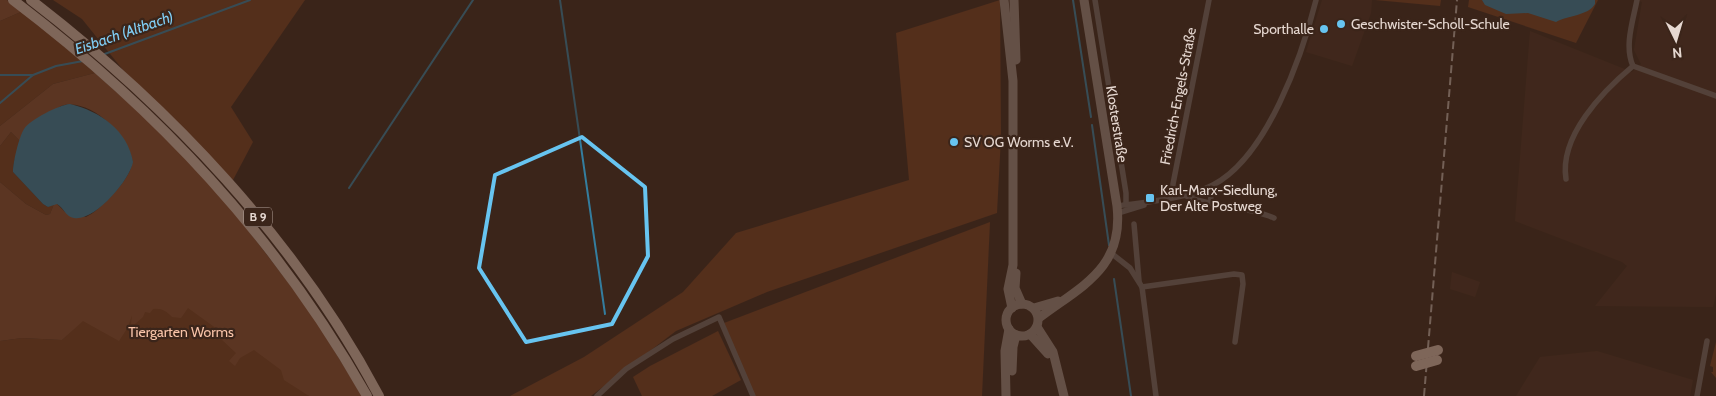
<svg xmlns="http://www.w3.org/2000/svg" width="1716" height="396" font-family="Cabin,sans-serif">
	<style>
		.built { fill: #482c1f }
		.green { fill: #733c1e }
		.forest { fill: #844b2d }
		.water { fill: #347d9e }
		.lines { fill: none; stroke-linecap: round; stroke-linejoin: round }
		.stream { stroke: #347d9e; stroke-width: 2 }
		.street { stroke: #716560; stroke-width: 5.5 }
		.secondary { stroke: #98867d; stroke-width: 9 }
		.highway { stroke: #d1b5a7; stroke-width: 10 }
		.rail { stroke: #b8a89f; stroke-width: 2; stroke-dasharray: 8 4; stroke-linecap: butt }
		.highway-bridge { stroke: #d1b5a7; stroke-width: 10 }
		.marked { fill: none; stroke: #67c4f0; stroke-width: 4; stroke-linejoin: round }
		.poi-dot { fill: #67c4f0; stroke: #3b251a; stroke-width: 2 }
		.labels { text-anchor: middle; stroke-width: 4.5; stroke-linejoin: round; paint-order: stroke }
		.shield { fill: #3b251a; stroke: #b3a29a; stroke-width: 1 }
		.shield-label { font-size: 12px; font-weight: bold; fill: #e6d8d1 }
		.poi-label { font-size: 14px; fill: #e6d8d1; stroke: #3b251a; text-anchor: start }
		.street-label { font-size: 14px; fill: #e6d8d1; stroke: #3b251a }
		.park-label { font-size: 14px; fill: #f9c4a9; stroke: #3b251a }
		.water-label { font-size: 15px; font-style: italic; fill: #80cef5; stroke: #3b251a }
	</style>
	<rect width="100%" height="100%" fill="#3b251a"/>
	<!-- built -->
	<g class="built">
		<path d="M 1322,0 L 1372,0 L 1371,13 L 1352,66 L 1306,52 Z"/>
		<path d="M 1637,0 L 1716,0 L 1716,294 L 1713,307 L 1595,306 L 1627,266 L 1622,262 L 1515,221 L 1530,31 L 1632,72 L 1641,64 L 1634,50 L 1642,2 Z"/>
		<path d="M 1452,272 L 1480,282 L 1475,297 L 1450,289 Z"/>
		<path d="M 1597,351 L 1693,380 L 1690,396 L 1516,396 L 1540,357 Z"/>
	</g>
	<!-- green -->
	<g class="green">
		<path d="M 53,0 L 305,0 L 231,107 L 253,142 L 233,180 L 123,70 L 82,19 Z"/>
		<path d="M 1000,0 L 1001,137 L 997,213 L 767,292 L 676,331 L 591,396 L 510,396 L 584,357 L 683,292 L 736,233 L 909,180 L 896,33 Z"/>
		<path d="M 1375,0 L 1441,0 L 1440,6 Z"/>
		<path d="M 1469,0 L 1598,0 L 1576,43 L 1468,7 Z"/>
		<path d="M 23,11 L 95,73 L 53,84 L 0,126 L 0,21 Z"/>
		<path d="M 11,132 L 20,141 L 14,162 L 13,172 L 43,204 L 48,207 L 54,204 L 50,214 L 46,215 L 26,204 L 0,182 L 0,146 Z"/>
		<path d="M 990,222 L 982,396 L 754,396 L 724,323 Z"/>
		<path d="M 163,243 L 309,396 L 0,396 L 0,341 L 22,338 L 62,340 Z"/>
		<path d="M 718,331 L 741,380 L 712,396 L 642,396 L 633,377 L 650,366 Z"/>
		<path d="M 1716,342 L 1716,378 L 1711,372 L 1713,372 L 1713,367 L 1710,366 Z"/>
	</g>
	<!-- forest -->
	<g class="forest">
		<path d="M 0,0 L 7,0 L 23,11 L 0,21 Z"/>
		<path d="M 95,73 L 152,124 L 224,199 L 310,311 L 362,396 L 309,396 L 284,380 L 281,370 L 254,350 L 240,358 L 235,366 L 229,361 L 236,353 L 221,339 L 224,334 L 188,308 L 181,318 L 172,317 C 166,311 162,308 153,309 L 150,313 L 145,312 L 143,317 L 135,324 L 131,324 L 132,315 L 128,327 L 119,341 L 83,321 L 62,340 L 22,338 L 0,341 L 0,182 L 26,204 L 46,215 L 50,214 L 54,204 L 57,204 L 65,212 L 86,217 C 100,211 136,174 132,159 C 127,134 89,97 61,106 L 25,128 L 20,141 L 11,132 L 0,146 L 0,126 L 53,84 Z"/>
	</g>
	<!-- water -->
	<g class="water">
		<path d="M 1482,0 L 1595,0 L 1595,4 C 1588,16 1568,15 1556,22 L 1528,13 L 1506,14 L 1485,5 Z"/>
		<path d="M 70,104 C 100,111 128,131 133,162 C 130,180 94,222 74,218 C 66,217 64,208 57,204 L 48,207 L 43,204 L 13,172 C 13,162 19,137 24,129 C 31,119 59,105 70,104 Z"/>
	</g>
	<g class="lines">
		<!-- stream -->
		<g class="stream">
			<path d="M 560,0 L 605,314"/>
			<path d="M 1073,0 L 1091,117"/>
			<path d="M 102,55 L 250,0"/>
			<path d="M 0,75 L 33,75 L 56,66 L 83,61"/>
			<path d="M 0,103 L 33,75"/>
			<path d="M 1092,125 L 1109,245"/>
			<path d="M 349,188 L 473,0"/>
			<path d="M 1114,279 L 1131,396"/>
		</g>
		<!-- street -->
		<g class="street">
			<path d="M 1095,0 L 1126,193 L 1126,205"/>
			<path d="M 1637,0 C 1633,21 1624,46 1633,66 L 1716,96"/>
			<path d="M 1566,179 C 1559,136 1603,91 1633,66"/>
			<path d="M 1210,187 L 1211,202"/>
			<path d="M 1184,195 C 1212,208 1245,205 1274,218"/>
			<path d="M 1173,197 L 1173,184 L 1209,0"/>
			<path d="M 1117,206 C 1146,202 1186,199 1213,185 C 1267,157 1302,56 1316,0"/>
			<path d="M 1118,213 L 1144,205"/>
			<path d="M 1134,224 L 1139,281"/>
			<path d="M 1111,253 L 1130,268 L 1142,287 L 1156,396"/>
			<path d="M 1142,287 L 1234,274 L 1242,275 L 1243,284 L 1235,342"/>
			<path d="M 597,396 L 626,369 L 673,339 L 719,317 L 753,396"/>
			<path d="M 1697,396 L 1707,341"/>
		</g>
		<!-- secondary -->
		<g class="secondary">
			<path d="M 1004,0 L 1013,81 L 1013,265 L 1008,289 L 1012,308"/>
			<path d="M 1014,0 L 1016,60"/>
			<path d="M 1016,273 L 1015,288 L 1022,304"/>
			<circle cx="1022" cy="320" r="16"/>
			<path d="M 1034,308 L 1058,301"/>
			<path d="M 1039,318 C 1081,286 1124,269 1117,206 L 1084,0"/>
			<path d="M 1037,327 L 1053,352 L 1064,396"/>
			<path d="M 1030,334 L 1048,354"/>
			<path d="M 1012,371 L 1013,347 L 1016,335"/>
			<path d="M 1006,396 L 1005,351 L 1009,329"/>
		</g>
		<!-- highway -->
		<g class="highway">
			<path d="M 13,0 C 158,110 277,237 367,396"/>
			<path d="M 31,0 C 169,106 297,241 379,396"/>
		</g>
		<!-- rail -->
		<path class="rail" d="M 1424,396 L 1457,0"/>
		<!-- highway-bridge -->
		<g class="highway-bridge">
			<path d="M 1416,356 L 1438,350"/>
			<path d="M 1416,366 L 1437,360"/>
		</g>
	</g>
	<!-- marked area -->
	<path d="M0 0H1716V396H0ZM 582,137 L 645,187 L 648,256 L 612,324 L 526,342 L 479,268 L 495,175 Z" fill="#3b251a" fill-opacity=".55" fill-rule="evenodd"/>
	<path class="marked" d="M 582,137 L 645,187 L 648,256 L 612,324 L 526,342 L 479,268 L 495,175 Z"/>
	<!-- markers -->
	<g class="poi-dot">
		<circle cx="1341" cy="24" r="5"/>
		<circle cx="1324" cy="29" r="5"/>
		<circle cx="954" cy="142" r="5"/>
		<rect x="1145" y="193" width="10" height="10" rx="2.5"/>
	</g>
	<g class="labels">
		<!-- shield labels -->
		<rect class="shield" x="244" y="207.5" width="28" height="19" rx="4"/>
		<g class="shield-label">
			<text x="258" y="221">B 9</text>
		</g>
		<!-- poi labels -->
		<g class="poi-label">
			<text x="1351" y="29">Geschwister-Scholl-Schule</text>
			<text x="1314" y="34" text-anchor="end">Sporthalle</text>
			<text x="964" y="147">SV OG Worms e.V.</text>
			<text x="1160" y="195">Karl-Marx-Siedlung,<tspan x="1160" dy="16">Der Alte Postweg</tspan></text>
		</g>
		<!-- street labels -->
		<g class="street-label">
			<text transform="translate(1178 96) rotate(-79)" y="5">Friedrich-Engels-Straße</text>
			<text transform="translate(1117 124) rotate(81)" y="5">Klosterstraße</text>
		</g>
		<!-- park labels -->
		<g class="park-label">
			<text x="181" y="337">Tiergarten Worms</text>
		</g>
		<!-- water labels -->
		<g class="water-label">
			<text transform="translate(124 33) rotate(-19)" y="5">Eisbach (Altbach)</text>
		</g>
	</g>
	<!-- north arrow -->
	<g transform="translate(1676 40) rotate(175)" stroke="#3b251a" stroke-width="4" paint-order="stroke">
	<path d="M0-4L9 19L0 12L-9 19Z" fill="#e6d8d1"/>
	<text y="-8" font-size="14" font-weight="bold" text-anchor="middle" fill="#e6d8d1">N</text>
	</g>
</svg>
